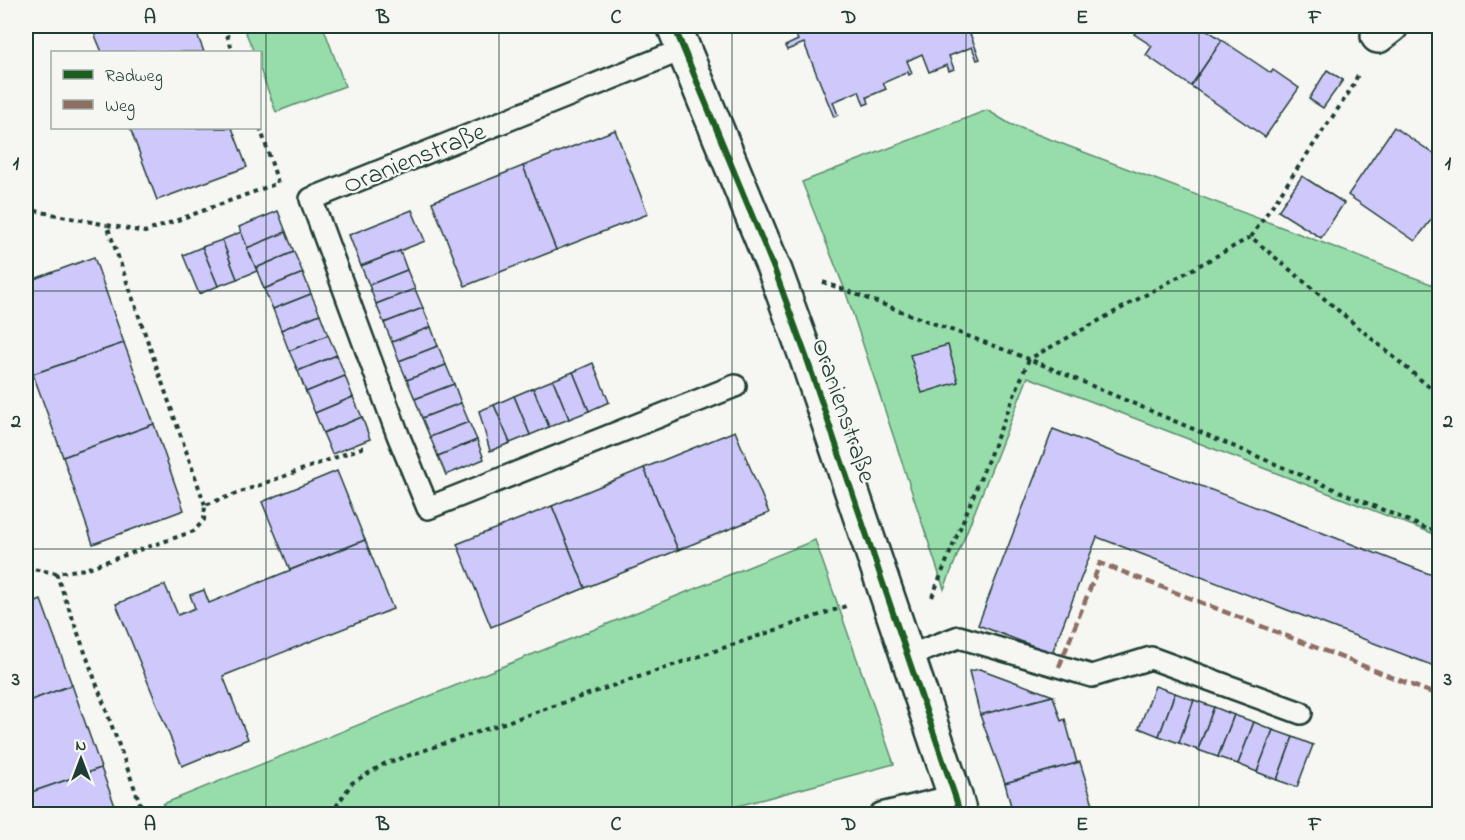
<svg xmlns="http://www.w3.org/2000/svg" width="1465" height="840" font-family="'Indie Flower',sans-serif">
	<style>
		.green { fill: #97ddaa; stroke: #5b8d6f; stroke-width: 1.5 }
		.building { fill: #cfc8fa; stroke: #1f3d34; stroke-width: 1.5 }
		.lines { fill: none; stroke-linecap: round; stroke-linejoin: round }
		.lane-casing { stroke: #1f3d34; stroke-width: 26 }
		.street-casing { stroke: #1f3d34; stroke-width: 38 }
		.path { stroke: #1f3d34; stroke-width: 4; stroke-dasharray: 4.5 4.5; stroke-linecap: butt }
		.lane { stroke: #f6f6f2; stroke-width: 21 }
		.street { stroke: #f6f6f2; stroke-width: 33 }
		.quiet { stroke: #8d6e63; stroke-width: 4.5; stroke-dasharray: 9 4.5; stroke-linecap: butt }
		.cycleway-casing { stroke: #f6f6f2; stroke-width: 10 }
		.cycleway { stroke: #1b5e20; stroke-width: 6 }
		.grid { fill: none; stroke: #1f3d34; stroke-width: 1.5; stroke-opacity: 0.55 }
		.labels { text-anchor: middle; stroke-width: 4.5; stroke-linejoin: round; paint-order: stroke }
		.street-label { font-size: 26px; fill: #1f3d34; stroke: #f6f6f2 }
		.neatline { fill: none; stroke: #1f3d34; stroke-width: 2 }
		.grid-label { font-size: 20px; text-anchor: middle; font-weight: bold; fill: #1f3d34 }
	</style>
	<rect width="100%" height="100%" fill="#f6f6f2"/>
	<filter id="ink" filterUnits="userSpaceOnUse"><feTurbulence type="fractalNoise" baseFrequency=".0167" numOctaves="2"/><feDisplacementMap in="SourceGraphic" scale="12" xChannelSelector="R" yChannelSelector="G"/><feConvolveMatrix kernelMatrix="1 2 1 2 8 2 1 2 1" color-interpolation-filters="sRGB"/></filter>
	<g filter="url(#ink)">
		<!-- green -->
		<g class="green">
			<path d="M 243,26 L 323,26 L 345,86 L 276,112 L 260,69 L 260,52 L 254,52 Z"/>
			<path d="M 987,110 L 1010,124 L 1439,287 L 1439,536 L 1028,377 L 944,589 L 845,290 L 802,182 Z"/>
			<path d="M 815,540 L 894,764 L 708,814 L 166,814 L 163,804 Z"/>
		</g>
		<!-- building -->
		<g class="building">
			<path d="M 92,26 L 114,26 L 94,33 Z"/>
			<path d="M 114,26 L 194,26 L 204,52 L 102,52 L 94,33 Z"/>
			<path d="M 780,26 L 967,26 L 980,59 L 977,60 L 972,47 L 949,56 L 954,69 L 949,71 L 947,65 L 929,72 L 922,54 L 907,61 L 912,73 L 909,75 L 908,72 L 883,83 L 886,89 L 867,97 L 869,103 L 864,105 L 859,91 L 833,102 L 838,115 L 834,117 L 804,43 L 787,50 L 785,46 L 798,40 L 792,26 L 779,31 L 777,27 Z"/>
			<path d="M 1140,26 L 1201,26 L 1222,40 L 1191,86 L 1146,55 L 1152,46 L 1134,34 Z"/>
			<path d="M 1222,40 L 1271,73 L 1273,70 L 1299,88 L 1265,137 L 1191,86 Z"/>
			<path d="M 1327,70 L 1343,80 L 1323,108 L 1309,99 Z"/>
			<path d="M 1394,127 L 1440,158 L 1440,208 L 1415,241 L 1348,195 Z"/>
			<path d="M 130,128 L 232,128 L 247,167 L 157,200 Z"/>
			<path d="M 615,130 L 648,214 L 556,250 L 523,166 Z"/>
			<path d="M 1440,143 L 1440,158 L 1433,153 Z"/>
			<path d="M 523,166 L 556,250 L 465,286 L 432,202 Z"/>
			<path d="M 1302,176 L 1344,203 L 1321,238 L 1278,211 Z"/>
			<path d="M 412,210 L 425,241 L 361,266 L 349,235 Z"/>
			<path d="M 278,211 L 286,232 L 247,248 L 239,227 Z"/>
			<path d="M 241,232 L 257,271 L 237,279 L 222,240 Z"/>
			<path d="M 286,232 L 294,252 L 256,268 L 247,248 Z"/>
			<path d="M 222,240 L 237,279 L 218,286 L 202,247 Z"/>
			<path d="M 202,247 L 218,286 L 199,294 L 183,255 Z"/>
			<path d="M 400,251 L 407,270 L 369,285 L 361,266 Z"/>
			<path d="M 294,252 L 303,273 L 264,289 L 256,268 Z"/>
			<path d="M 94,257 L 124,343 L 33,374 L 26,352 L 26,282 Z"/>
			<path d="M 407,270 L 415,289 L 376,304 L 369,285 Z"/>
			<path d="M 303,273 L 311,294 L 273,309 L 264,289 Z"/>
			<path d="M 415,289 L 423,308 L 384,323 L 376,304 Z"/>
			<path d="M 311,294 L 320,314 L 281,330 L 273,309 Z"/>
			<path d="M 423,308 L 431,327 L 392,342 L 384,323 Z"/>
			<path d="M 320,314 L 328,335 L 289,351 L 281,330 Z"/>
			<path d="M 431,327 L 438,346 L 399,361 L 392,342 Z"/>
			<path d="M 328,335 L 337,355 L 298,371 L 289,351 Z"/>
			<path d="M 124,343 L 154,424 L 63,457 L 33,374 Z"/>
			<path d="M 948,345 L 958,382 L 922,393 L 910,355 Z"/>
			<path d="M 438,346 L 446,365 L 407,380 L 399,361 Z"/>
			<path d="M 337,355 L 345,376 L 306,392 L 298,371 Z"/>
			<path d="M 593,363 L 609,402 L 589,411 L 573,372 Z"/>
			<path d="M 446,365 L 454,384 L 415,399 L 407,380 Z"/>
			<path d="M 573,372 L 589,411 L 569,419 L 553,380 Z"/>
			<path d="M 345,376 L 353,397 L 315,413 L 306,392 Z"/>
			<path d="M 553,380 L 569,419 L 549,427 L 533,388 Z"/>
			<path d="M 454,384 L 461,403 L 422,418 L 415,399 Z"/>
			<path d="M 533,388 L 549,427 L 530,435 L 514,396 Z"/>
			<path d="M 514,396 L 530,435 L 510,443 L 494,405 Z"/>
			<path d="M 353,397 L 362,417 L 323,433 L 315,413 Z"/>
			<path d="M 461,403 L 469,422 L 430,437 L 422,418 Z"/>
			<path d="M 494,405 L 510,443 L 490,451 L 479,411 Z"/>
			<path d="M 362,417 L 370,439 L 332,454 L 323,433 Z"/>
			<path d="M 469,422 L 477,440 L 438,456 L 430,437 Z"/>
			<path d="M 154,424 L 184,510 L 93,544 L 63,457 Z"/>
			<path d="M 1053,429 L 1440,578 L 1439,668 L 1097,537 L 1052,653 L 978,625 Z"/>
			<path d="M 735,431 L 769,513 L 678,550 L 644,468 Z"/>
			<path d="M 477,440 L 484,459 L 446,475 L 438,456 Z"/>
			<path d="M 644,468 L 678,550 L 585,588 L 552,506 Z"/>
			<path d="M 337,471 L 365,540 L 290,570 L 262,502 Z"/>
			<path d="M 552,506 L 585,588 L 491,627 L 457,544 Z"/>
			<path d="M 365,540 L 393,609 L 223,676 L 248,739 L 182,766 L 116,604 L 165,585 L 178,615 L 195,608 L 190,595 L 204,590 L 209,603 Z"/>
			<path d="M 41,600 L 72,685 L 26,702 L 26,606 Z"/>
			<path d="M 980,669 L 1053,696 L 980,715 L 969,671 Z"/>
			<path d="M 72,685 L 101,768 L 26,794 L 26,702 Z"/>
			<path d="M 1155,686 L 1175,693 L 1159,736 L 1139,728 Z"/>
			<path d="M 1175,693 L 1194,700 L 1179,743 L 1159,736 Z"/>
			<path d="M 1053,696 L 1061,721 L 1065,719 L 1077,763 L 1005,783 L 980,715 Z"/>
			<path d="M 1194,700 L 1214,707 L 1198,750 L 1179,743 Z"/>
			<path d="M 1214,707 L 1234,715 L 1218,757 L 1198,750 Z"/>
			<path d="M 1234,715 L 1254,722 L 1238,764 L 1218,757 Z"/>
			<path d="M 1254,722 L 1273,730 L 1257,772 L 1238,764 Z"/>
			<path d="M 1273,730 L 1293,737 L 1277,780 L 1257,772 Z"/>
			<path d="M 1293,737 L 1313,745 L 1297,787 L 1277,780 Z"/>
			<path d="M 1080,762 L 1096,814 L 1013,814 L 1005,783 Z"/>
			<path d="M 101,768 L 118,814 L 26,814 L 26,794 Z"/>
		</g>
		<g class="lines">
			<defs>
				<g id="lane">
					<path d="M 684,49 L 311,199 L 398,435 L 428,508 L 735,386"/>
					<path d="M 908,656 L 959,637 L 1092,676 L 1151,658 L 1301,713"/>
					<path d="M 881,814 L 955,796"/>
				</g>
				<g id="street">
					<path d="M 674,26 L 775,271 L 807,359 L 955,796 L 960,814"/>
					<path d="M 1378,36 L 1391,26"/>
				</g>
			</defs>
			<!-- lane casing -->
			<use href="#lane" class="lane-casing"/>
			<!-- street casing -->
			<use href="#street" class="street-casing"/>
			<!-- path -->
			<g class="path">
				<path d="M 224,26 L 233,52"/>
				<path d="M 260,127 L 278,183"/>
				<path d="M 26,209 L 107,225"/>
				<path d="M 1251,237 L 1352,88 L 1359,72"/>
				<path d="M 823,282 L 1029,359 L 1251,237 L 1440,396"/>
				<path d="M 205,505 L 107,225 L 145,232 L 278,183"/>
				<path d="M 26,568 L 56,573 L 85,569 L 194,531 L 204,520 L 205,505 L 364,447"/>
				<path d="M 56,573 L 144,814"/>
				<path d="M 932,597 L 1029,359 L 1430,530 L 1440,524"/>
				<path d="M 331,814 L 352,783 L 384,764 L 846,606"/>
			</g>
			<!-- lane -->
			<use href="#lane" class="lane"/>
			<!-- street -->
			<use href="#street" class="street"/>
			<!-- quiet -->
			<path class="quiet" d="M 1059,667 L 1100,563 L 1440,696"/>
			<defs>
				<path id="cycleway" d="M 674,26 L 775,271 L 807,359 L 955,796 L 960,814"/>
			</defs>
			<!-- cycleway casing -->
			<use href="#cycleway" class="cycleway-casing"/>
			<!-- cycleway -->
			<use href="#cycleway" class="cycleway"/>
		</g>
	</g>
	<!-- grid -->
	<path class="grid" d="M 266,26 L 266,814M 499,26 L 499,814M 732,26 L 732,814M 966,26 L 966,814M 1199,26 L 1199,814M 26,291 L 1440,291M 26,549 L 1440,549"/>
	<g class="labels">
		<!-- street labels -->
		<g class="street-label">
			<text transform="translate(414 157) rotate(-22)" y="9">Oranienstraße</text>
			<text transform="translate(845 410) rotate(71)" y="9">Oranienstraße</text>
		</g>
	</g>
	<!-- margin -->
	<rect width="1465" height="840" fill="none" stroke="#f6f6f2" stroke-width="66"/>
	<!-- legend -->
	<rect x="51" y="51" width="210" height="78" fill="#f6f6f2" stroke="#a0aca6" stroke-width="1.5"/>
	<rect x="63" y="70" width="30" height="9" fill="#1b5e20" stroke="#a0aca6" stroke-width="1.5"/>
	<text x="105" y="81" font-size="18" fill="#1f3d34">Radweg</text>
	<rect x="63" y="100" width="30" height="9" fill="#8d6e63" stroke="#a0aca6" stroke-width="1.5"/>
	<text x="105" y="111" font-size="18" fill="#1f3d34">Weg</text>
	<!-- north arrow -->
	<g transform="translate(81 759)" stroke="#f6f6f2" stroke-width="4.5" paint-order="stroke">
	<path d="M0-4.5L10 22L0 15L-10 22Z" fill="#1f3d34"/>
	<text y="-9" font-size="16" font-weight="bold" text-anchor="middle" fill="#1f3d34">N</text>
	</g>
	<rect x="33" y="33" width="1399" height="774" class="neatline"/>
	<g class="grid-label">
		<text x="150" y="23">A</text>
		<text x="383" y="23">B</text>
		<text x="616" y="23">C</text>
		<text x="849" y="23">D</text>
		<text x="1082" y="23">E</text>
		<text x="1315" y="23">F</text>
		<text x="16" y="169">1</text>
		<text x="1448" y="169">1</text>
		<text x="16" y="427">2</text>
		<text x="1448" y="427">2</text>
		<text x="16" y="685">3</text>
		<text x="1448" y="685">3</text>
		<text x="150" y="830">A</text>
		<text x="383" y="830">B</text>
		<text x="616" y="830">C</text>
		<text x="849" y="830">D</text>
		<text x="1082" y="830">E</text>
		<text x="1315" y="830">F</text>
	</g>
</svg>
